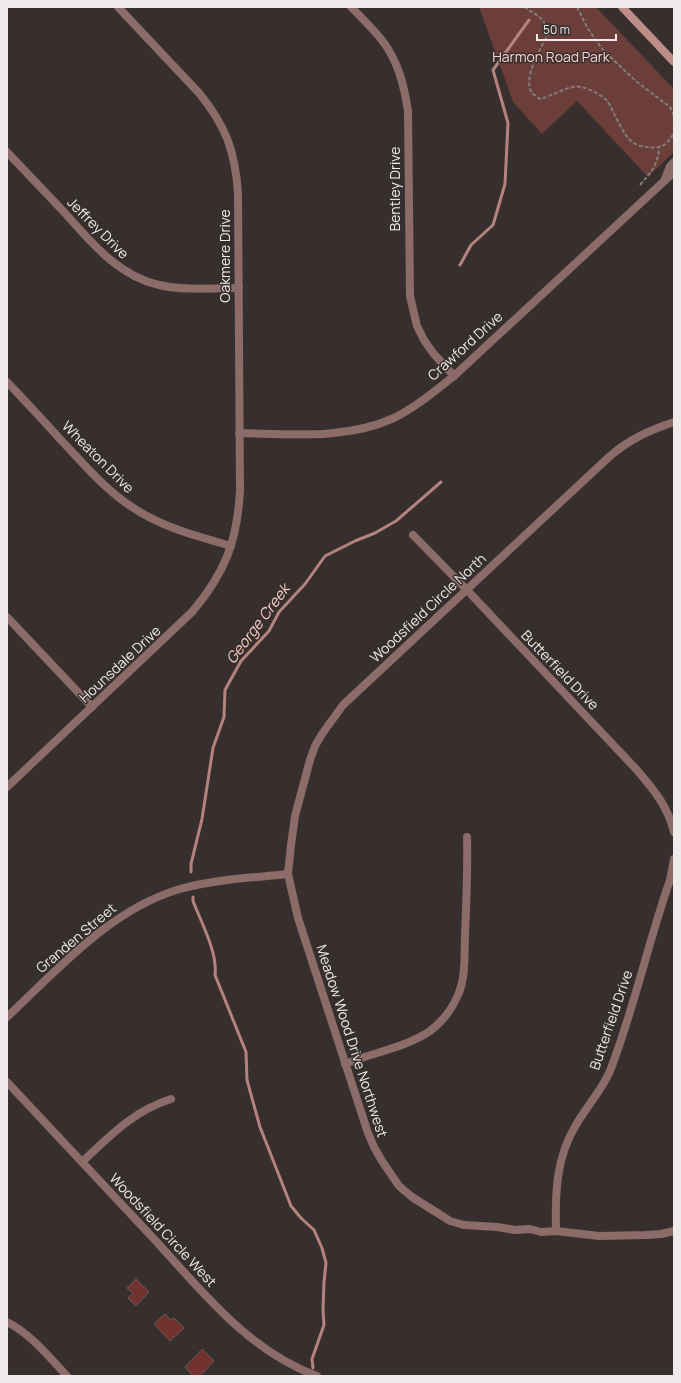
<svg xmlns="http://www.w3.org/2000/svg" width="681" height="1383" font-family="Manrope,sans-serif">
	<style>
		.green { fill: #6b3e3a }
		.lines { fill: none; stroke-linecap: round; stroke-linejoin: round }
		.stream { stroke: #b4837e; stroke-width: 3 }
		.building { fill: #72322e; stroke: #635b5a }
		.path { stroke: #827c7b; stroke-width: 2; stroke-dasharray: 4 2; stroke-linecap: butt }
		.street { stroke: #8c6c68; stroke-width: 8 }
		.secondary { stroke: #be8d87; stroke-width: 8 }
		.labels { text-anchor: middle; stroke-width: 3; stroke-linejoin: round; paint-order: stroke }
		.park-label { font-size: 14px; fill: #fed4cf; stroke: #362f2e }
		.street-label { font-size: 14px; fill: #f0ebeb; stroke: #362f2e }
		.water-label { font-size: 15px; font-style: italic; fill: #f7cdc7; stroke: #362f2e }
	</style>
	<rect width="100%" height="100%" fill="#362f2e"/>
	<!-- green -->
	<path class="green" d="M 479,7 L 596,7 L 674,89 L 674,152 L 648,177 L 577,101 L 542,134 L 513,102 Z"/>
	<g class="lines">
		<!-- stream -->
		<g class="stream">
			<path d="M 460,265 L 471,245 L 493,225 L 505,184 L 508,123 L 493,70 L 529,20"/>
			<path d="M 191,872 L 191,864 L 202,819 L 213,748 L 224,717 L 225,690 L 241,661 L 269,631 L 279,612 L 305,584 L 325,556 L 355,541 L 375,533 L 396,521 L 441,482"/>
			<path d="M 193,897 L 193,901 C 201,922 218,953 215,975 L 246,1052 L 247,1080 L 260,1127 L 291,1206 L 301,1218 L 314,1230 L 322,1248 L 326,1263 L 324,1282 L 323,1310 L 324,1325 L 312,1359 L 313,1368"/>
		</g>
	</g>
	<!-- building -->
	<g class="building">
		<path d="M 136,1279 L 149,1292 L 136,1306 L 128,1298 L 133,1293 L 127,1288 Z"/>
		<path d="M 165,1314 L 171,1320 L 174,1318 L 184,1328 L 170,1341 L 154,1324 Z"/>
		<path d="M 202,1349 L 214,1361 L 200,1376 L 193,1376 L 185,1367 Z"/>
	</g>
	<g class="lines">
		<!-- path -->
		<g class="path">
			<path d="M 524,7 C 536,15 545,17 548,34 C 541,48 522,79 532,93 C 534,95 538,97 540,99 C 552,96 571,84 581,87 C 588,88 604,96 608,102 C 615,113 623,137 634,143 C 638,146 645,147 649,147 C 663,149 667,144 674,133"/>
			<path d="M 577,7 L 588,29 L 603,50 L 637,82 L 670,107 L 674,116"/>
			<path d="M 640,185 C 651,172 658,165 659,148"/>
		</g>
		<!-- street -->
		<g class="street">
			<path d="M 351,7 C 361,17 372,28 381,39 C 398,60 404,85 408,111 L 410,296 L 417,326 L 424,340 L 433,353 L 454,376"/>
			<path d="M 7,152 C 26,172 45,192 64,212 C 91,242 118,276 159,285 C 185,291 213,288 239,288"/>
			<path d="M 665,179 L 670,166 L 674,162"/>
			<path d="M 7,382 C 24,400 42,419 59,438 C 82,462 104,489 132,507 C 161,527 197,536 231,546"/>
			<path d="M 674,422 C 650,430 630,439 610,456 L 343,705 L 322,734 L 315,746 L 310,760 L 295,816 L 291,845 L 288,874 L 298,918 L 368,1133 L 374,1147 L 382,1161 L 399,1186 L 412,1197 L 439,1214 L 450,1221 L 464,1225 L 497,1227 L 515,1230 L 530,1229 L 541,1232 L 556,1231 L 599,1236 L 646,1235 L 661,1234 L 674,1231"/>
			<path d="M 239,433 C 290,434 346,440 394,418 C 416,407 435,391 454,376 L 674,172"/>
			<path d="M 413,535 L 466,589 L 636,769 C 653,789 668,806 674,832"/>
			<path d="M 7,617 L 92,707"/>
			<path d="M 7,787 L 192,612 C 225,573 237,542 240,491 L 238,193 C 235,151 226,126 199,93 L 118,7"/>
			<path d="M 7,1017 C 58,969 111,909 180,889 C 215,879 252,878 288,874"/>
			<path d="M 345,1064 C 371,1053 407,1047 430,1031 C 442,1022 452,1009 458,995 C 466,977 464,957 465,938 C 466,904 468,871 467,837"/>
			<path d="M 7,1082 C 56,1134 105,1187 154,1239 C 202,1291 248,1351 317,1376"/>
			<path d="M 82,1162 C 110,1136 133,1111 171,1099"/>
			<path d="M 556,1231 C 555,1194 556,1157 576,1125 C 586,1107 602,1090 610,1071 C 634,1009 648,943 670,880 L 674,859"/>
			<path d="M 7,1322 C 31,1334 49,1357 67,1376"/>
		</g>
		<!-- secondary -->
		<path class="secondary" d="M 622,7 L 674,62"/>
	</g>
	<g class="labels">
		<!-- park labels -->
		<g class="park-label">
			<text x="551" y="62">Harmon Road Park</text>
		</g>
		<!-- street labels -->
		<g class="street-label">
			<text transform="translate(395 189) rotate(-90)" y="5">Bentley Drive</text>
			<text transform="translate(98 228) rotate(45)" y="5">Jeffrey Drive</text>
			<text transform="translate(225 256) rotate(-90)" y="5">Oakmere Drive</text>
			<text transform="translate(465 346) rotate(-42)" y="5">Crawford Drive</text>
			<text transform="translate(98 457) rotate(45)" y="5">Wheaton Drive</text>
			<text transform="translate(428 608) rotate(-43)" y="5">Woodsfield Circle North</text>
			<text transform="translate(120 664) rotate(-43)" y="5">Hounsdale Drive</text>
			<text transform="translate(560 670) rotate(46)" y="5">Butterfield Drive</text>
			<text transform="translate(76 938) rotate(-40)" y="5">Granden Street</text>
			<text transform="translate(611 1020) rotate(-71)" y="5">Butterfield Drive</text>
			<text transform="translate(352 1041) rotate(72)" y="5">Meadow Wood Drive Northwest</text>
			<text transform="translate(163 1230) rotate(47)" y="5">Woodsfield Circle West</text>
		</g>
		<!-- water labels -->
		<g class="water-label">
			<text transform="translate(258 624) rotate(-53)" y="5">George Creek</text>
		</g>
	</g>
	<!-- border -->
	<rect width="681" height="1383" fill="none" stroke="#f0ebeb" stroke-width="16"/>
	<!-- scale -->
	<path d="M537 34v6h79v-6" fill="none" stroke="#f0ebeb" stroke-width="2"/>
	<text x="543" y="34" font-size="12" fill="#f0ebeb" stroke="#362f2e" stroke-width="3" paint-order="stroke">50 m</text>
</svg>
